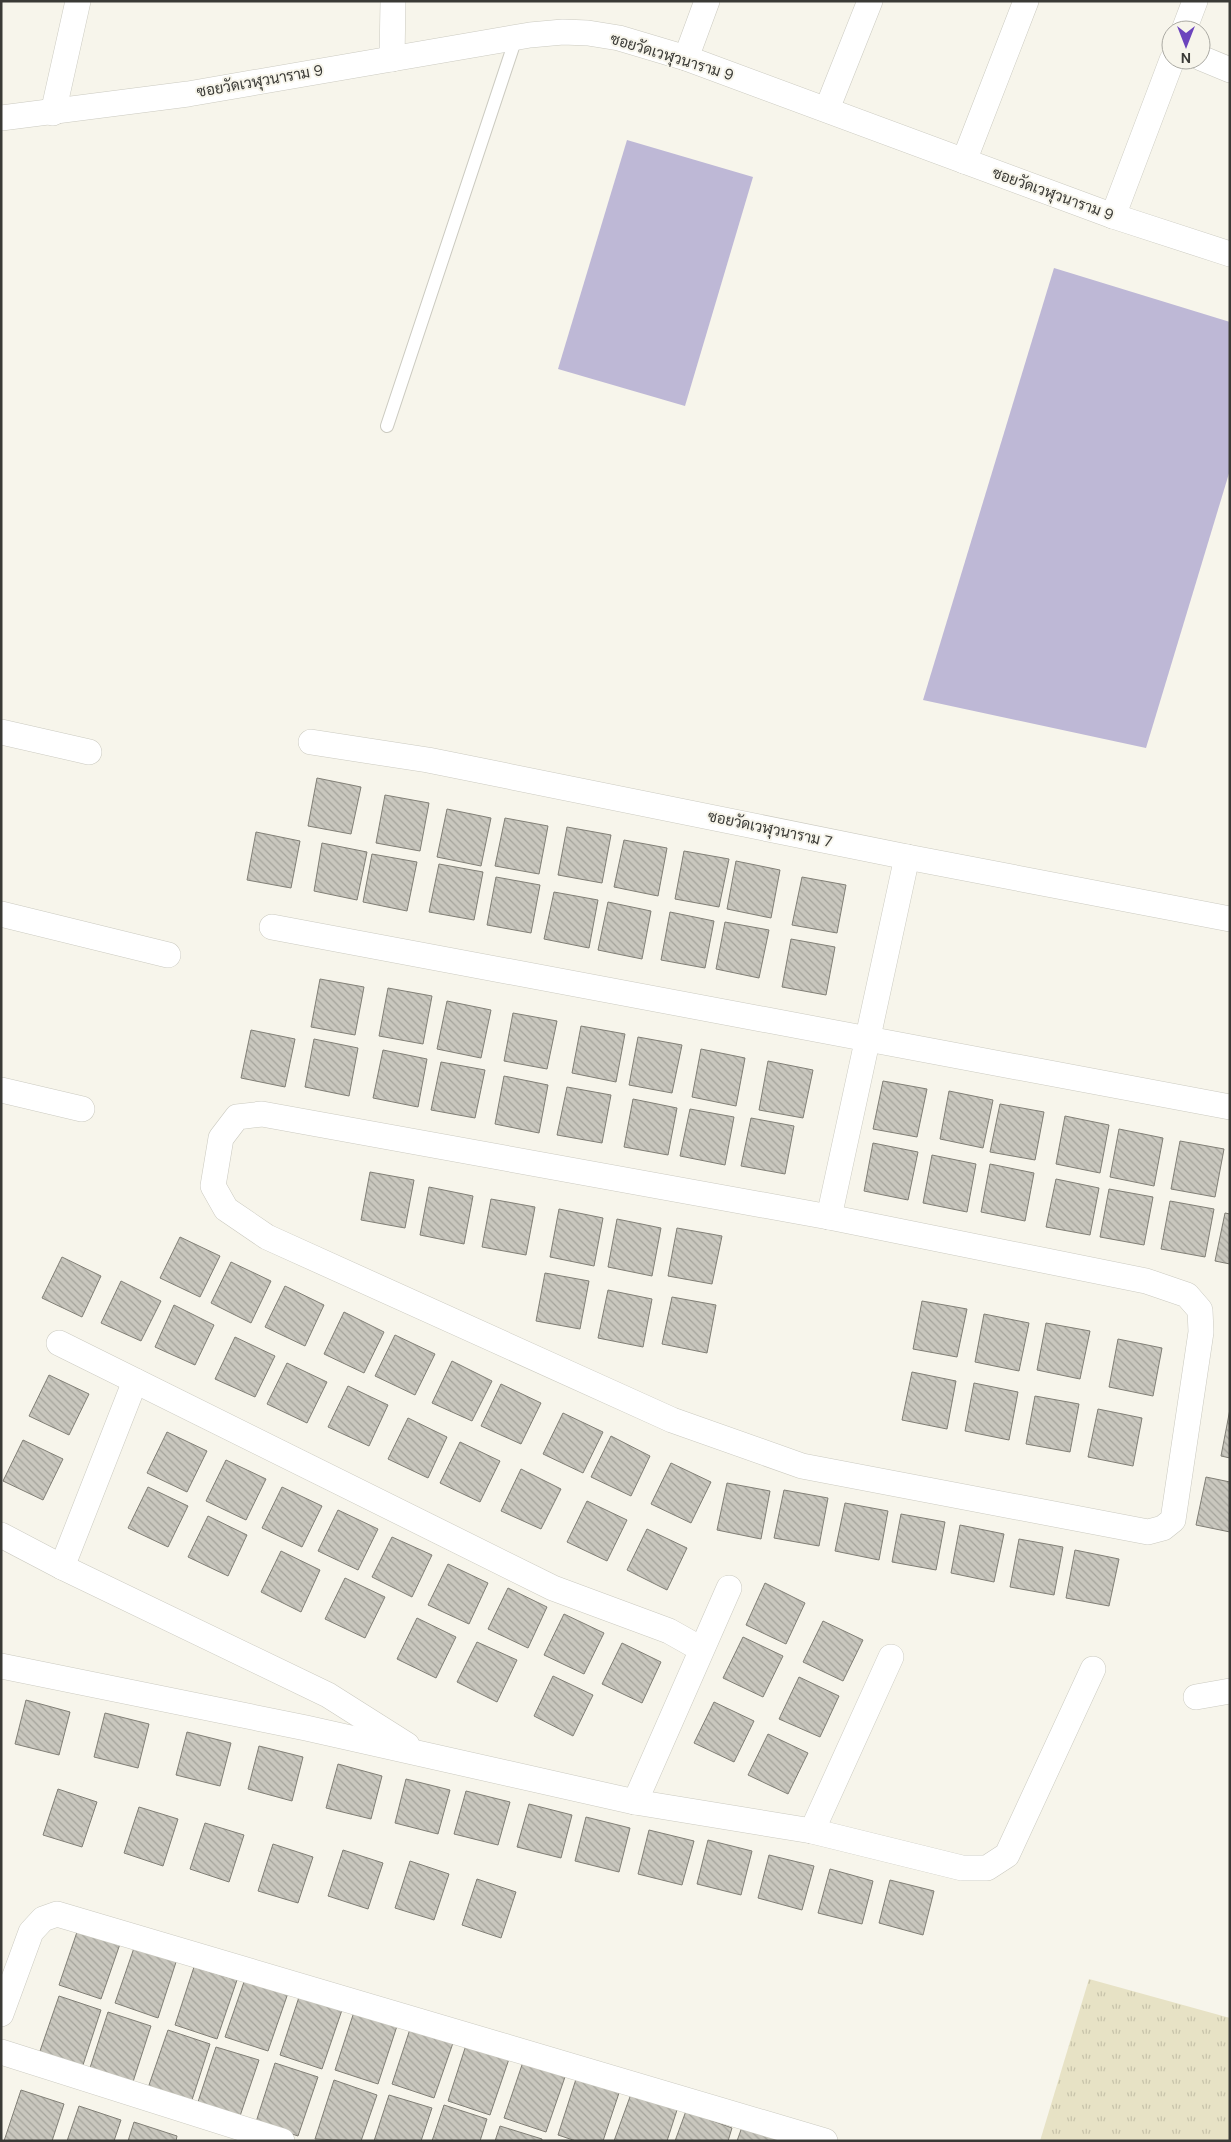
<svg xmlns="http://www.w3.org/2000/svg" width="1231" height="2142" font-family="'DM Sans',Sarabun,sans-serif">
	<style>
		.grass { fill: url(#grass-tufts) }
		.water { fill: #beb8d6 }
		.building { fill: url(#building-back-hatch); stroke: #817f76 }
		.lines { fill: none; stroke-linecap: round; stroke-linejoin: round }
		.lane-casing { stroke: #cbcac0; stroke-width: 14 }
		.street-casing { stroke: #cbcac0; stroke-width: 26 }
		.lane { stroke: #fff; stroke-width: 12 }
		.street { stroke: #fff; stroke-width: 25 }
		.labels { text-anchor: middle; stroke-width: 4; stroke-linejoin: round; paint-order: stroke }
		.street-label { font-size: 15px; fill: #3a3a36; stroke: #f7f5eb }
	</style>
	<defs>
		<pattern id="grass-tufts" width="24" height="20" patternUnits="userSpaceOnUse" patternTransform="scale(1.25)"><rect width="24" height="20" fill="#e7e2c5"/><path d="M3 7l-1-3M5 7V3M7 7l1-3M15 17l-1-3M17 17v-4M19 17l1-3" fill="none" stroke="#c7c3aa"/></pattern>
		<pattern id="building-back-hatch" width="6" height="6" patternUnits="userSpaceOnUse" patternTransform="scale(1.25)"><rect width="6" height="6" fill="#c9c7be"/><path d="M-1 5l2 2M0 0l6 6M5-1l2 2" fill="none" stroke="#a4a39b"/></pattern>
	</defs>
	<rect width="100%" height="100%" fill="#f7f5eb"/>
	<!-- grass -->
	<path class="grass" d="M 1089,1979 L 1230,2018 L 1230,2141 L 1040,2141 Z"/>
	<!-- water -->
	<g class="water">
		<path d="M 627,140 L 753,177 L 685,406 L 558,369 Z"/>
		<path d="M 1054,268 L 1230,322 L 1230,470 L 1146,748 L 923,700 Z"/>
	</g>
	<!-- building -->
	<g class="building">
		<path d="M 317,778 L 361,787 L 351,834 L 308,826 Z"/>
		<path d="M 385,795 L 429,803 L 420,851 L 376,843 Z"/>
		<path d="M 447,809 L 491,818 L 481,866 L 437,857 Z"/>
		<path d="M 505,818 L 548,826 L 539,874 L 495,866 Z"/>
		<path d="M 567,827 L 611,835 L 602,883 L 558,875 Z"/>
		<path d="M 256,832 L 300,841 L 291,888 L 247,880 Z"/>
		<path d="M 624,840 L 667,848 L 658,896 L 614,887 Z"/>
		<path d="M 322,843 L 367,852 L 357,900 L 314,891 Z"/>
		<path d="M 684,851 L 729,859 L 719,907 L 675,899 Z"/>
		<path d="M 372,854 L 417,862 L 407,911 L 363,902 Z"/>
		<path d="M 736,861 L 780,870 L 771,918 L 727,909 Z"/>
		<path d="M 439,864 L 483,872 L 474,920 L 429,912 Z"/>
		<path d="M 496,877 L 540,885 L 531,933 L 487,925 Z"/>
		<path d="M 802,877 L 846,885 L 837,933 L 792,925 Z"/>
		<path d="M 554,892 L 598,900 L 589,948 L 544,939 Z"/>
		<path d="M 608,902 L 651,911 L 642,959 L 598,950 Z"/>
		<path d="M 670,912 L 714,921 L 705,968 L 661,960 Z"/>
		<path d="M 725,922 L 769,930 L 759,978 L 716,969 Z"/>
		<path d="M 791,939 L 835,947 L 826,995 L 782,987 Z"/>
		<path d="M 320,979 L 364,987 L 355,1035 L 311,1027 Z"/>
		<path d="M 388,988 L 432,996 L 423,1044 L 379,1036 Z"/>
		<path d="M 447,1001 L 491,1010 L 481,1058 L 437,1049 Z"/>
		<path d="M 513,1013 L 557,1021 L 547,1069 L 504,1061 Z"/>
		<path d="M 581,1026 L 625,1034 L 616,1082 L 572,1073 Z"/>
		<path d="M 251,1030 L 295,1039 L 285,1087 L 241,1078 Z"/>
		<path d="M 638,1037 L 682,1045 L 672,1093 L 629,1085 Z"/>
		<path d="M 314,1039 L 358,1048 L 349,1096 L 305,1087 Z"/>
		<path d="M 701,1049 L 745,1058 L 736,1106 L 692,1097 Z"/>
		<path d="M 383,1050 L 427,1059 L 418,1107 L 373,1098 Z"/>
		<path d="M 768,1061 L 813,1070 L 803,1118 L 759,1110 Z"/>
		<path d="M 441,1062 L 485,1070 L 475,1118 L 431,1110 Z"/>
		<path d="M 504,1076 L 548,1085 L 539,1133 L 495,1124 Z"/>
		<path d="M 883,1081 L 927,1089 L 917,1137 L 873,1129 Z"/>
		<path d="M 567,1087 L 611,1095 L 602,1143 L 557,1135 Z"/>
		<path d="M 949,1091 L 993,1100 L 983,1148 L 940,1139 Z"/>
		<path d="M 633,1099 L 677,1108 L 668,1155 L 624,1147 Z"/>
		<path d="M 1000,1104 L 1044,1112 L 1035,1160 L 990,1152 Z"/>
		<path d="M 690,1109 L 734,1117 L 725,1165 L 680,1156 Z"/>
		<path d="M 1065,1116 L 1109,1125 L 1100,1173 L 1056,1164 Z"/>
		<path d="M 751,1118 L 794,1126 L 785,1174 L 741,1166 Z"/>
		<path d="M 1119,1129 L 1163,1138 L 1154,1186 L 1110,1177 Z"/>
		<path d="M 1180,1141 L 1224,1149 L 1215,1197 L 1171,1189 Z"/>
		<path d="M 873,1143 L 918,1152 L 908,1200 L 864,1191 Z"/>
		<path d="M 932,1155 L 976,1164 L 967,1212 L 923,1203 Z"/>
		<path d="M 990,1164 L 1034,1173 L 1025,1221 L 981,1212 Z"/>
		<path d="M 370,1172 L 414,1180 L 405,1228 L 361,1220 Z"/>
		<path d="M 1056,1179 L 1099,1188 L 1090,1235 L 1046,1227 Z"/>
		<path d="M 429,1187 L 473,1196 L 464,1244 L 420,1235 Z"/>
		<path d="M 1109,1189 L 1153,1197 L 1144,1245 L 1100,1237 Z"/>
		<path d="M 491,1199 L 535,1207 L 526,1255 L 482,1247 Z"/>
		<path d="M 1170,1201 L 1214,1209 L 1205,1257 L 1161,1249 Z"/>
		<path d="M 559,1209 L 603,1218 L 594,1266 L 550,1257 Z"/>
		<path d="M 1225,1213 L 1230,1214 L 1230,1264 L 1215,1261 Z"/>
		<path d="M 617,1219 L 661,1228 L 652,1276 L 608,1267 Z"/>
		<path d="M 677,1228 L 722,1236 L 712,1284 L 668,1276 Z"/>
		<path d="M 180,1237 L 220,1256 L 200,1297 L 160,1278 Z"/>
		<path d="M 62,1257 L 101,1276 L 82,1317 L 42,1298 Z"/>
		<path d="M 231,1262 L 271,1281 L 251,1323 L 211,1303 Z"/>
		<path d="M 545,1273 L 589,1281 L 580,1329 L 536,1321 Z"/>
		<path d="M 121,1281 L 161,1301 L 141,1341 L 101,1323 Z"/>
		<path d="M 285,1286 L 324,1305 L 305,1346 L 265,1327 Z"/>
		<path d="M 608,1290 L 652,1299 L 643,1347 L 598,1338 Z"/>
		<path d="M 672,1297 L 716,1305 L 707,1353 L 662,1344 Z"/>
		<path d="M 922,1301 L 967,1309 L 957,1357 L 913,1349 Z"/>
		<path d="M 174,1305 L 214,1325 L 195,1365 L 155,1347 Z"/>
		<path d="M 344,1312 L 384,1332 L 364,1373 L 324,1354 Z"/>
		<path d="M 984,1314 L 1029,1323 L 1019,1371 L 975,1362 Z"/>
		<path d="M 1046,1323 L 1090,1331 L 1080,1379 L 1037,1370 Z"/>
		<path d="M 395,1335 L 435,1354 L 415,1395 L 375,1376 Z"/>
		<path d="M 235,1337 L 275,1356 L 255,1397 L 215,1379 Z"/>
		<path d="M 1118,1339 L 1162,1348 L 1153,1396 L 1109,1387 Z"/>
		<path d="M 452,1361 L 492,1381 L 472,1421 L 432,1403 Z"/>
		<path d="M 287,1363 L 327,1382 L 307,1423 L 267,1404 Z"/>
		<path d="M 912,1372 L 956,1381 L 947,1429 L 902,1420 Z"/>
		<path d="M 49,1375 L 89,1394 L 69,1435 L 29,1416 Z"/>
		<path d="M 974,1383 L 1018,1392 L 1009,1440 L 965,1431 Z"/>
		<path d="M 501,1384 L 541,1403 L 521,1444 L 481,1426 Z"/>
		<path d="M 348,1386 L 388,1405 L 369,1446 L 328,1427 Z"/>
		<path d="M 1035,1396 L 1079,1404 L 1070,1452 L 1026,1444 Z"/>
		<path d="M 1098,1409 L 1142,1418 L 1133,1466 L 1088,1457 Z"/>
		<path d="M 1230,1409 L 1230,1458 L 1221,1456 Z"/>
		<path d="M 563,1413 L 603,1432 L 583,1473 L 543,1454 Z"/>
		<path d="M 408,1418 L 447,1437 L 428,1478 L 388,1459 Z"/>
		<path d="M 167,1432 L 207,1451 L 187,1492 L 147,1473 Z"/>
		<path d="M 611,1436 L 650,1456 L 631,1496 L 591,1477 Z"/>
		<path d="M 23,1440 L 63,1459 L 43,1500 L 3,1481 Z"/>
		<path d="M 460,1442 L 500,1461 L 480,1502 L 440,1483 Z"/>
		<path d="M 226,1460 L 266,1479 L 246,1520 L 206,1501 Z"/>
		<path d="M 671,1463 L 711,1482 L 691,1523 L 651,1504 Z"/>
		<path d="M 521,1469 L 561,1489 L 541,1529 L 501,1511 Z"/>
		<path d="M 1206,1477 L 1230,1482 L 1230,1532 L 1196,1525 Z"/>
		<path d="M 727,1483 L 770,1491 L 761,1539 L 717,1530 Z"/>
		<path d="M 148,1487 L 188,1506 L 168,1547 L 128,1528 Z"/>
		<path d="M 282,1487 L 322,1506 L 302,1547 L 262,1528 Z"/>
		<path d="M 784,1490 L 828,1498 L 819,1546 L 774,1538 Z"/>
		<path d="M 587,1501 L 627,1520 L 607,1561 L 567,1542 Z"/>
		<path d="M 845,1503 L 888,1511 L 879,1560 L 835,1551 Z"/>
		<path d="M 338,1510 L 378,1529 L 358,1570 L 318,1551 Z"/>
		<path d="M 901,1514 L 945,1522 L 936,1570 L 892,1562 Z"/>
		<path d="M 208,1516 L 247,1535 L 228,1576 L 188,1557 Z"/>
		<path d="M 960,1525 L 1004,1534 L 994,1582 L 951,1573 Z"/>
		<path d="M 647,1529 L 687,1548 L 667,1590 L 627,1570 Z"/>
		<path d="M 392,1537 L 432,1555 L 412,1597 L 372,1577 Z"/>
		<path d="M 1019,1539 L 1063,1547 L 1054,1595 L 1010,1587 Z"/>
		<path d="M 1075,1550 L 1119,1559 L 1109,1606 L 1066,1598 Z"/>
		<path d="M 281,1551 L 320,1570 L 301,1612 L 261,1592 Z"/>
		<path d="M 448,1564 L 488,1583 L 469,1624 L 428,1605 Z"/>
		<path d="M 345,1578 L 385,1597 L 365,1638 L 325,1619 Z"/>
		<path d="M 765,1583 L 805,1603 L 786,1644 L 746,1625 Z"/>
		<path d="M 508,1588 L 547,1607 L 528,1648 L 488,1629 Z"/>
		<path d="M 564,1614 L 604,1633 L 584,1674 L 544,1655 Z"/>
		<path d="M 417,1618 L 456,1637 L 436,1678 L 397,1659 Z"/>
		<path d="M 823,1621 L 863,1640 L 843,1681 L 803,1662 Z"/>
		<path d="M 743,1637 L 783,1656 L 763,1697 L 723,1678 Z"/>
		<path d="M 477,1642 L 517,1660 L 497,1702 L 457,1682 Z"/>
		<path d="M 622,1643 L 661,1662 L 642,1703 L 602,1684 Z"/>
		<path d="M 553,1676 L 593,1695 L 573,1736 L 534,1716 Z"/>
		<path d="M 799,1677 L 839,1696 L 820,1737 L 779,1719 Z"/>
		<path d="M 26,1700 L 70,1712 L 59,1755 L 15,1744 Z"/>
		<path d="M 714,1702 L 754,1721 L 734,1762 L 694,1743 Z"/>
		<path d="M 105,1713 L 149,1724 L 138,1768 L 94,1757 Z"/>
		<path d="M 187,1732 L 231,1743 L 220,1786 L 176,1775 Z"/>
		<path d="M 768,1734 L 808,1753 L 788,1794 L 748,1775 Z"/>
		<path d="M 259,1746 L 303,1757 L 292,1801 L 248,1789 Z"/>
		<path d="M 338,1764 L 382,1776 L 371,1819 L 326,1808 Z"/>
		<path d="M 406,1779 L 450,1790 L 438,1834 L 395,1823 Z"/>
		<path d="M 58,1789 L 97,1802 L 82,1847 L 43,1835 Z"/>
		<path d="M 466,1791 L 510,1802 L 498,1845 L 454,1834 Z"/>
		<path d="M 529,1804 L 572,1815 L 561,1858 L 517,1847 Z"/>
		<path d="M 139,1807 L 178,1819 L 163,1866 L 124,1853 Z"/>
		<path d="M 586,1817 L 630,1828 L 619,1872 L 575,1861 Z"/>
		<path d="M 205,1823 L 244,1835 L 229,1882 L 190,1869 Z"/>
		<path d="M 649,1830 L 694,1841 L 682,1885 L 638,1874 Z"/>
		<path d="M 708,1840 L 752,1851 L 741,1895 L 697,1884 Z"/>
		<path d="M 273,1844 L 313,1857 L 298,1903 L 258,1891 Z"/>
		<path d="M 343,1850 L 383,1863 L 368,1909 L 328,1896 Z"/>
		<path d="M 769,1855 L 814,1866 L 802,1910 L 758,1898 Z"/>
		<path d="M 410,1861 L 449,1874 L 434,1920 L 395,1908 Z"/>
		<path d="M 830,1869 L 873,1881 L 862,1924 L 818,1913 Z"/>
		<path d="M 477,1879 L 516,1892 L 501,1938 L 462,1925 Z"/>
		<path d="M 890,1880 L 934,1891 L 923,1935 L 879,1923 Z"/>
		<path d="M 79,1926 L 121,1941 L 101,1999 L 59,1985 Z"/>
		<path d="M 135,1945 L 177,1959 L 158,2018 L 115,2003 Z"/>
		<path d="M 194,1967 L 237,1980 L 217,2039 L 175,2025 Z"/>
		<path d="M 245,1979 L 288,1993 L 268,2051 L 225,2037 Z"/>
		<path d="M 59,1996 L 101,2010 L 82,2068 L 39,2054 Z"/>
		<path d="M 299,1997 L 342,2010 L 322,2069 L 280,2055 Z"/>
		<path d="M 108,2012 L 151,2026 L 132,2085 L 89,2071 Z"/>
		<path d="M 354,2012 L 397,2026 L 378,2084 L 335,2070 Z"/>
		<path d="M 411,2026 L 454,2040 L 434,2098 L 392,2084 Z"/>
		<path d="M 168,2030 L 210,2044 L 191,2103 L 148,2088 Z"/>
		<path d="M 467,2042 L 510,2056 L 490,2115 L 448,2101 Z"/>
		<path d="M 216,2047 L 259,2060 L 239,2119 L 197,2105 Z"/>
		<path d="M 524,2059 L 566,2074 L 546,2132 L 504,2118 Z"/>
		<path d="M 275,2063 L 318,2077 L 298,2136 L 256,2122 Z"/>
		<path d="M 577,2076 L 620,2090 L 603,2141 L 576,2141 L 558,2135 Z"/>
		<path d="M 334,2080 L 377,2095 L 361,2141 L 315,2139 Z"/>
		<path d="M 21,2090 L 64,2104 L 52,2141 L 4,2141 Z"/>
		<path d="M 631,2094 L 677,2110 L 667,2141 L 614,2141 Z"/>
		<path d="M 389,2095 L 432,2108 L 421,2141 L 374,2141 Z"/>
		<path d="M 444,2105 L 487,2119 L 480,2141 L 432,2141 Z"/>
		<path d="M 79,2106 L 121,2120 L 114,2141 L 67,2141 Z"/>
		<path d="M 686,2111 L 732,2128 L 728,2141 L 675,2141 Z"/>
		<path d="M 134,2122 L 177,2136 L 176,2141 L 128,2141 Z"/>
		<path d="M 500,2126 L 542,2139 L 542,2141 L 495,2141 Z"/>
		<path d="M 742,2127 L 782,2141 L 737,2141 Z"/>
	</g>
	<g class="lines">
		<defs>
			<path id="lane" d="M 387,426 L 516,38"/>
			<g id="street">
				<path d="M 1184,30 L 1195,1"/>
				<path d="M 686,58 L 707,1"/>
				<path d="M 1201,58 L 1230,70"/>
				<path d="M 392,59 L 393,1"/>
				<path d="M 827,109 L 870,1"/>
				<path d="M 53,113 L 78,1"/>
				<path d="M 1,118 L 188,94 L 530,35 L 563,32 L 588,33 L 619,38 L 686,58 L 1113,216 L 1230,254"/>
				<path d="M 964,161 L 1026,1"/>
				<path d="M 1113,216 L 1172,60"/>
				<path d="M 1,732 L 89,752"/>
				<path d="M 311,742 L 428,760 L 907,857 L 1230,919"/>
				<path d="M 1,914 L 168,955"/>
				<path d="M 272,927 L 1230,1107"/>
				<path d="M 1,1090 L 82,1109"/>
				<path d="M 262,1114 L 829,1217 L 1146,1281 L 1187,1295 L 1200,1310 L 1201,1332 L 1173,1520 L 1163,1528 L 1148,1532 L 802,1466 L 672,1420 L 267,1237 L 226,1209 L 213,1186 L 221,1138 L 237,1117 Z"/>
				<path d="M 829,1217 L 907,857"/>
				<path d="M 59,1343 L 553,1588 L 669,1631 L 701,1649"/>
				<path d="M 1,1535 L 62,1567 L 328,1695 L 407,1745"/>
				<path d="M 62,1567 L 135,1381"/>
				<path d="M 1,1666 L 306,1728 L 635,1802 L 812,1831 L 962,1868 L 987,1868 L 1007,1855 L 1093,1669"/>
				<path d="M 1196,1697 L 1230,1691"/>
				<path d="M 635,1802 L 729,1588"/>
				<path d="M 812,1831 L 891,1657"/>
				<path d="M 1,2014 L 31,1932 L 43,1919 L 57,1914 L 825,2141"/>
				<path d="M 1,2052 L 282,2141"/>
			</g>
		</defs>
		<!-- lane casing -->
		<use href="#lane" class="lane-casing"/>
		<!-- street casing -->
		<use href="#street" class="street-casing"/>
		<!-- lane -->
		<use href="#lane" class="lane"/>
		<!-- street -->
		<use href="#street" class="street"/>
	</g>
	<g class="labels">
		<!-- street labels -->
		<g class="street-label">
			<text transform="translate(672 57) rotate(17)" y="5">ซอยวัดเวฬุวนาราม 9</text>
			<text transform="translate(260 81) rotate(-10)" y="5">ซอยวัดเวฬุวนาราม 9</text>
			<text transform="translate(1053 194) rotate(20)" y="5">ซอยวัดเวฬุวนาราม 9</text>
			<text transform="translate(770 829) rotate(12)" y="5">ซอยวัดเวฬุวนาราม 7</text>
		</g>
	</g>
	<!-- border -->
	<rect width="1231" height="2142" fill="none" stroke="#3a3a36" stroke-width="5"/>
	<!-- north arrow -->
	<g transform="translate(1186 45) rotate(180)"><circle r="24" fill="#f7f5eb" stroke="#abaaa3"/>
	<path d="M0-4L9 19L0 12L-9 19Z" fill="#6c44bd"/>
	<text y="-8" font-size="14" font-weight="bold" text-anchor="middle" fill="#3a3a36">N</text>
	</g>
</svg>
